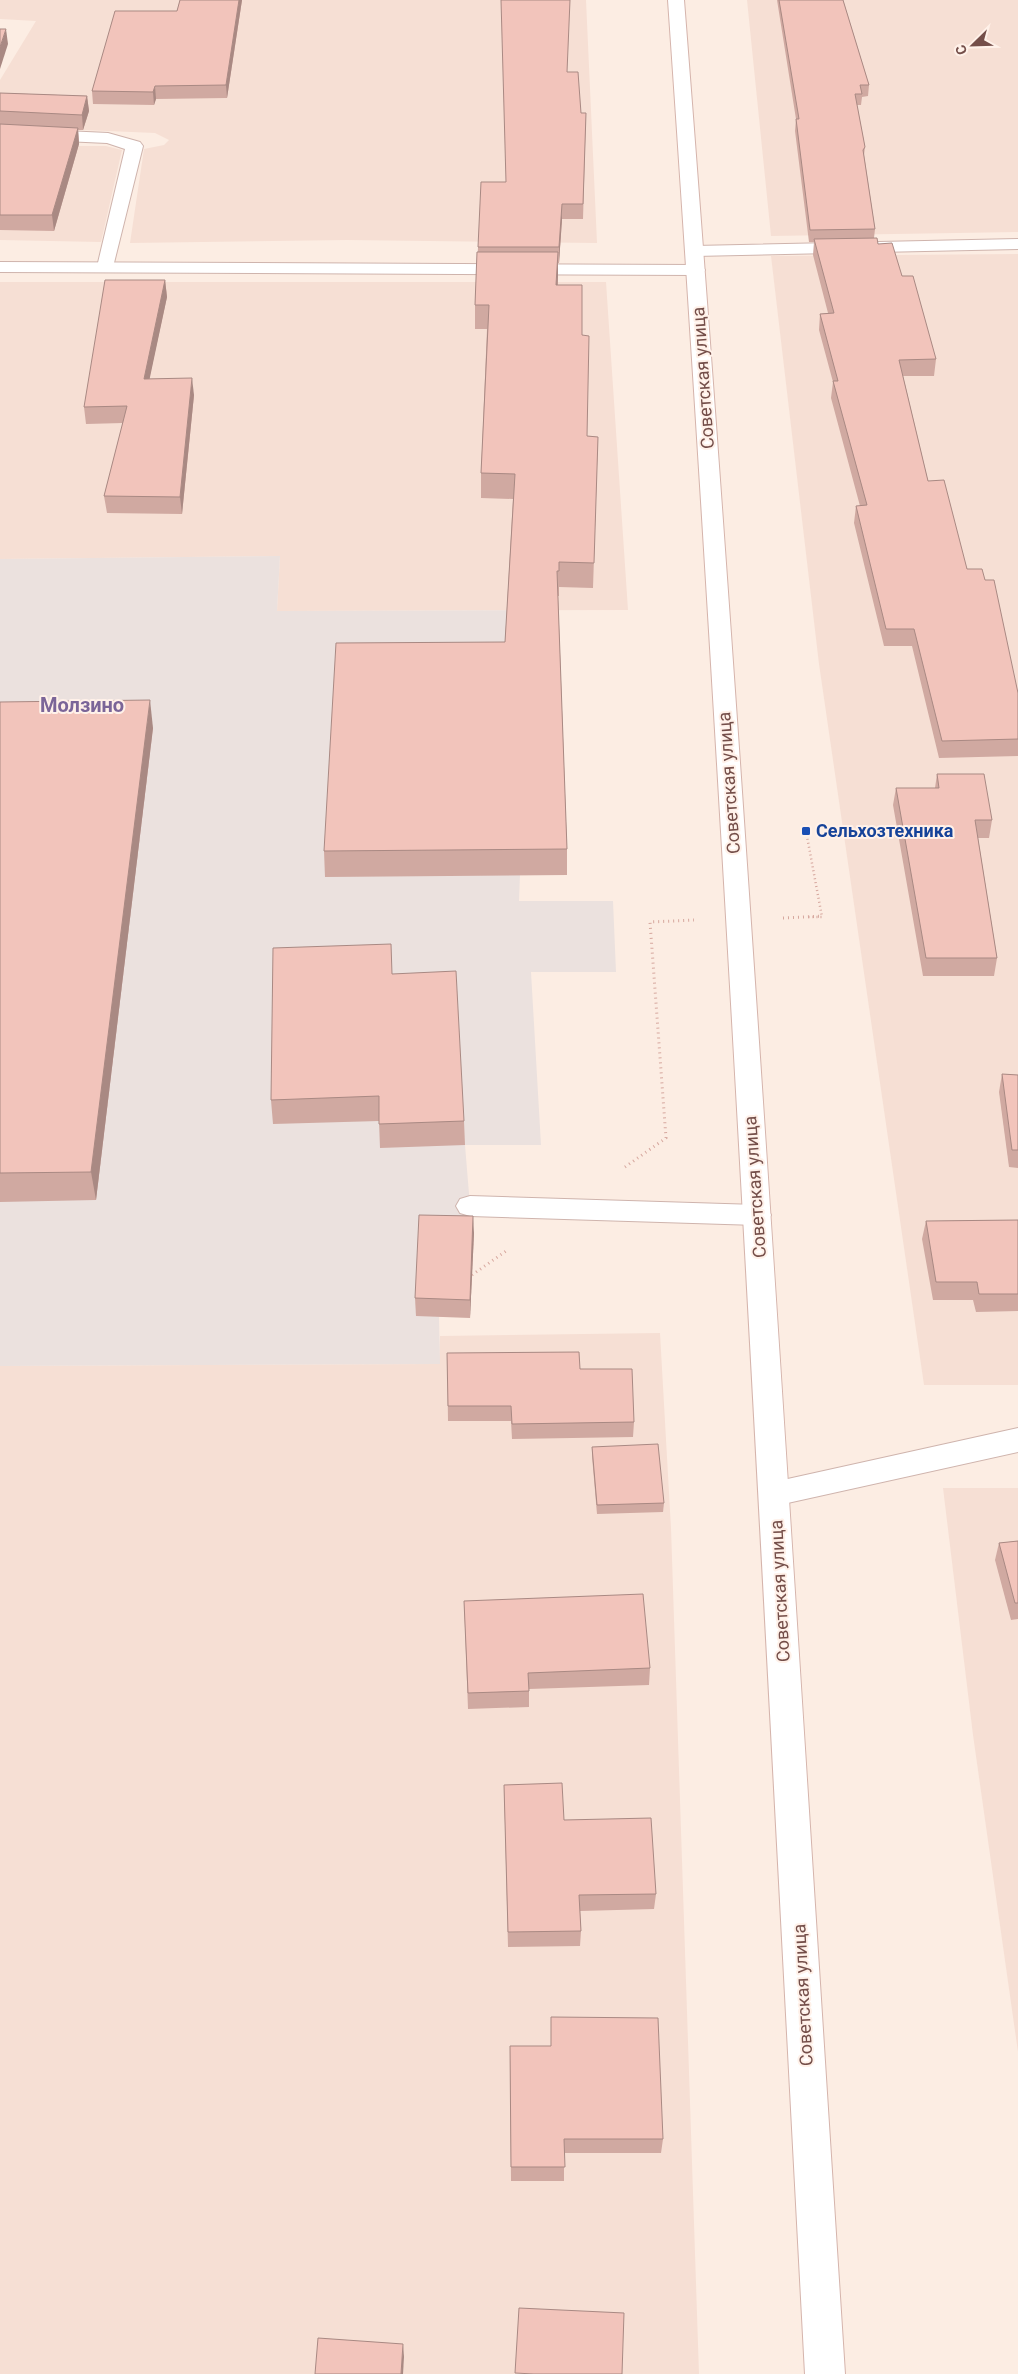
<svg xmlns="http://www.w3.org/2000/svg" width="1018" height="2374" font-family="Roboto,sans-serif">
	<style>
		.residential { fill: #f6dfd4 }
		.industrial { fill: #ebe1de }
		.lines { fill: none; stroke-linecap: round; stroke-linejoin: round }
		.lane-casing { stroke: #cfb4ad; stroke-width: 2 }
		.street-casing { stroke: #cfb4ad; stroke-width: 2 }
		.secondary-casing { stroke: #d5b4ac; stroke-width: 2 }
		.path-far1 { stroke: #d6a79e; stroke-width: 2.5; stroke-dasharray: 1 3; stroke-linecap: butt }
		.path { stroke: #d6a79e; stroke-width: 3; stroke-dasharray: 1 4; stroke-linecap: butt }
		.lane { fill: #fff; fill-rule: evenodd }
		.street { fill: #fff; fill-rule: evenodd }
		.secondary { fill: #fff; fill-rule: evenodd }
		.wall { fill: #d0a9a1 }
		.shaded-wall { fill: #a98983 }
		.building { fill: #f2c4bb; stroke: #a98983 }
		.transit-dot { fill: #1a4fb4; stroke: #fff1e9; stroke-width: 2 }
		.labels { text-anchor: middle; stroke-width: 4; stroke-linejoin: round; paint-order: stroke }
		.street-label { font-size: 18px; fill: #744e49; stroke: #fff1e9 }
		.transit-label { font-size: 18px; font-weight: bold; fill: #164399; stroke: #fff1e9; text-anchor: start }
		.quarter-label { font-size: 20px; font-weight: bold; fill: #7b6598; stroke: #fff1e9 }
	</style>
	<rect width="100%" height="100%" fill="#fcede3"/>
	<!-- residential -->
	<g class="residential">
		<path d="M 0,0 L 586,0 L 597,243 L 347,240 L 130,243 L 144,149 L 164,145 L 169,140 L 155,133 L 37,128 L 0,123 L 0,80 L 36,21 L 0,19 Z"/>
		<path d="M 747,0 L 1018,0 L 1018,232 L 771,236 Z"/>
		<path d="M 0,141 L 11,146 L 106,146 L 122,150 L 101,242 L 0,240 Z"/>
		<path d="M 1018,254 L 1018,1385 L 924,1385 L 819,664 L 771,256 Z"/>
		<path d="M 0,282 L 606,282 L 628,610 L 277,611 L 280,556 L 0,559 Z"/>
		<path d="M 660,1333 L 671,1528 L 699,2374 L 0,2374 L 0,1366 L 439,1364 L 440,1336 Z"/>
		<path d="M 943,1488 L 1018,1488 L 1018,2052 L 973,1735 Z"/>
	</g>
	<!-- industrial -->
	<path class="industrial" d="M 280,556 L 277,611 L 557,610 L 567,875 L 520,875 L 519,901 L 613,901 L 616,972 L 531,972 L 541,1145 L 465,1145 L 470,1206 L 470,1317 L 439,1317 L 440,1364 L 0,1366 L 0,559 Z"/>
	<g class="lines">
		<defs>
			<g id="lane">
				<path d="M 0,128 L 108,133 L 140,142 L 143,146 L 112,271 L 100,271 L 97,267 L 125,149 L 107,143 L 0,138 Z"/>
				<path d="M 1018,239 L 1018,249 L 695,256 L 689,255 L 686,251 L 689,247 L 695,246 Z"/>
				<path d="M 470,1196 L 757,1205 L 767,1208 L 771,1215 L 767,1222 L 757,1225 L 470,1216 L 460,1213 L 456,1206 L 460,1199 Z"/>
			</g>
			<g id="street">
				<path d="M 0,262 L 696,265 L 702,266 L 705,270 L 702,274 L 696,275 L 0,272 Z"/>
				<path d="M 1018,1428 L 1018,1452 L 774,1506 L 763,1503 L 759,1494 L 763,1485 L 774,1482 Z"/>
			</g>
			<path id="secondary" d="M 668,0 L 684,0 C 746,791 794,1582 845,2374 L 805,2374 C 763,1583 723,791 668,0 Z"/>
		</defs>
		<!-- lane casing -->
		<use href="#lane" class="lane-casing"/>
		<!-- street casing -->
		<use href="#street" class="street-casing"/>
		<!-- secondary casing -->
		<use href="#secondary" class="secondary-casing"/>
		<!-- path-far1 -->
		<path class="path-far1" d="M 806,831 L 822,917 L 807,917"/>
		<!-- path -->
		<g class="path">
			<path d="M 783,918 L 822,916"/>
			<path d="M 625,1167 L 666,1138 L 650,922 L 694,920"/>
			<path d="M 472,1275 L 506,1251"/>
		</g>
		<!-- lane -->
		<use href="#lane" class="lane"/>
		<!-- street -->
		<use href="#street" class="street"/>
		<!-- secondary -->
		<use href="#secondary" class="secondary"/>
	</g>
	<!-- wall -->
	<g class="wall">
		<path d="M 180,0 L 242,0 L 227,98 L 156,99 L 154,105 L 93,104 L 92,91 L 177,11 Z"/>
		<path d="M 777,0 L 843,0 L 869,85 L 868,96 L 862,97 L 861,105 L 857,105 L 865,147 L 864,155 L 875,229 L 874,238 L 902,276 L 936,359 L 934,376 L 903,376 L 928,481 L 967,569 L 985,580 L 1018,693 L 1018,756 L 939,758 L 912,646 L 884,646 L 854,523 L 856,506 L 860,506 L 831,398 L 833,382 L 819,330 L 820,314 L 828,313 L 813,255 L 814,242 L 809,242 L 795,131 L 796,119 Z"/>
		<path d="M 567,72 L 581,113 L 586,113 L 583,219 L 562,219 L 559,263 L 558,263 L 558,285 L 582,335 L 587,436 L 598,437 L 593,588 L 559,587 L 559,596 L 558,596 L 567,849 L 567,875 L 325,877 L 324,851 L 505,642 L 513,499 L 481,498 L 481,473 L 487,329 L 475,329 L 475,305 L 478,247 Z"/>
		<path d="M 0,93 L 87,96 L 89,111 L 83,130 L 78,130 L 79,144 L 54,231 L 0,230 Z"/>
		<path d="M 165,280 L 167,297 L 149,379 L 194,395 L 182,514 L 107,513 L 104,496 L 123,423 L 86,424 L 84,407 Z"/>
		<path d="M 0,702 L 153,728 L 96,1200 L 0,1202 Z"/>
		<path d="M 937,774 L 992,820 L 989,838 L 978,838 L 997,958 L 994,976 L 923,976 L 893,805 L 896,788 L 935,788 Z"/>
		<path d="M 393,974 L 464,1121 L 465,1145 L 380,1148 L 379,1121 L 273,1124 L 271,1100 Z"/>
		<path d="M 1002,1074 L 1018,1075 L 1018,1168 L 1009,1167 L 999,1092 Z"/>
		<path d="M 1018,1220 L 1018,1311 L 976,1312 L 973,1300 L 933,1300 L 922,1239 L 926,1221 Z"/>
		<path d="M 474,1233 L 470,1318 L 416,1316 L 415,1298 Z"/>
		<path d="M 447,1353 L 580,1369 L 634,1422 L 633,1437 L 512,1439 L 511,1421 L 448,1421 Z"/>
		<path d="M 592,1447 L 664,1503 L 663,1512 L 597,1514 L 592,1456 Z"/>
		<path d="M 1018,1541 L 1018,1619 L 1011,1620 L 995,1560 L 999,1543 Z"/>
		<path d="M 464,1601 L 650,1668 L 649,1685 L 529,1689 L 529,1707 L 468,1709 Z"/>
		<path d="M 504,1785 L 564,1820 L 656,1894 L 654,1909 L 580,1911 L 581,1931 L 580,1946 L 508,1947 Z"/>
		<path d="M 551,2017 L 663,2139 L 661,2153 L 564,2153 L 564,2181 L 511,2181 L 510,2046 L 551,2046 Z"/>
	</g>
	<!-- shaded-wall -->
	<g class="shaded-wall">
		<path d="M 239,0 L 242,0 L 227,98 L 226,85 Z"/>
		<path d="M 6,29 L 8,44 L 0,69 L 0,47 Z"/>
		<path d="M 155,86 L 156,99 L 154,105 L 153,92 Z"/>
		<path d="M 87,96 L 89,111 L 83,130 L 82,115 Z"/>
		<path d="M 78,128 L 79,144 L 54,231 L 52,215 Z"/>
		<path d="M 562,204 L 562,219 L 559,263 L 559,247 Z"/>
		<path d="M 558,252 L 558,276 L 556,309 L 556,285 Z"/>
		<path d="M 165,280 L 167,297 L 146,396 L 144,379 Z"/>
		<path d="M 192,378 L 194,395 L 182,514 L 180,497 Z"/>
		<path d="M 150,700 L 153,728 L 96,1200 L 91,1172 Z"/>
		<path d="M 473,1216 L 474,1233 L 470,1318 L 470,1300 Z"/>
		<path d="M 403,2344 L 404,2357 L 403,2374 L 401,2374 Z"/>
	</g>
	<!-- building -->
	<g class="building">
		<path d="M 180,0 L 239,0 L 226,85 L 155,86 L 153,92 L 92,91 L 115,11 L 177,11 Z"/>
		<path d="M 501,0 L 570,0 L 567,72 L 578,72 L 581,113 L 586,113 L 583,204 L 562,204 L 559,247 L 478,247 L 481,182 L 506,182 Z"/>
		<path d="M 779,0 L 843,0 L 869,85 L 860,85 L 862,94 L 855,94 L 865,147 L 863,150 L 875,229 L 810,230 L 796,119 L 799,119 Z"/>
		<path d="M 0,29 L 6,29 L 0,47 Z"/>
		<path d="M 0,93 L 87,96 L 82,115 L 0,111 Z"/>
		<path d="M 0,124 L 78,128 L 52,215 L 0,215 Z"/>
		<path d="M 877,238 L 878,244 L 892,243 L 902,276 L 913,276 L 936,359 L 899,360 L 928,481 L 944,480 L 967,569 L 982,569 L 985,580 L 994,580 L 1018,693 L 1018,739 L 942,741 L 914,629 L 886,629 L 856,506 L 867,505 L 833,381 L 838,381 L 820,314 L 834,313 L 814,239 Z"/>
		<path d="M 477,252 L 558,252 L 556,285 L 582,285 L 582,335 L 589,336 L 587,436 L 598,437 L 594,563 L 559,562 L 559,571 L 557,571 L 567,849 L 324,851 L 336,643 L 505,642 L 515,474 L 481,473 L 489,305 L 475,305 Z"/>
		<path d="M 105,280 L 165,280 L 144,379 L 192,378 L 180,497 L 104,496 L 127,406 L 84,407 Z"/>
		<path d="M 150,700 L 91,1172 L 0,1173 L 0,702 Z"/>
		<path d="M 937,774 L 984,774 L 992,820 L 975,820 L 997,958 L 926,958 L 896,788 L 939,788 Z"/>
		<path d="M 391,944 L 392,974 L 456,971 L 464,1121 L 379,1124 L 379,1096 L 271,1100 L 273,948 Z"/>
		<path d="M 1002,1074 L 1018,1075 L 1018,1150 L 1012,1150 Z"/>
		<path d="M 419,1215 L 473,1216 L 470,1300 L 415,1298 Z"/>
		<path d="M 1018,1220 L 1018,1294 L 979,1294 L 977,1282 L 936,1282 L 926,1221 Z"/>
		<path d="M 579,1352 L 580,1369 L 632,1369 L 634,1422 L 512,1424 L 511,1406 L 448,1406 L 447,1353 Z"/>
		<path d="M 658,1444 L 664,1503 L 597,1505 L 592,1447 Z"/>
		<path d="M 1018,1541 L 1018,1603 L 1015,1603 L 999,1543 Z"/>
		<path d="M 643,1594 L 650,1668 L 528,1673 L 529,1691 L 468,1693 L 464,1601 Z"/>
		<path d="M 562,1783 L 564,1820 L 651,1818 L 656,1894 L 579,1895 L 581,1931 L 508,1932 L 504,1785 Z"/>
		<path d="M 551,2017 L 658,2018 L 663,2139 L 564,2139 L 565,2167 L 511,2167 L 510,2046 L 551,2046 Z"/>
		<path d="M 519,2308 L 624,2313 L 622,2374 L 534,2374 L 515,2373 Z"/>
		<path d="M 318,2338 L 403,2344 L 401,2374 L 315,2374 Z"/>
	</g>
	<!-- markers -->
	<rect class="transit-dot" x="801" y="826" width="10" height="10" rx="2.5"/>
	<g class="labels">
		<!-- street labels -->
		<g class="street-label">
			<text transform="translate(703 378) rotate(-94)" y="6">Советская улица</text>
			<text transform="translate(729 783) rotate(-94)" y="6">Советская улица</text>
			<text transform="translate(755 1187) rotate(-94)" y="6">Советская улица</text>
			<text transform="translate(780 1591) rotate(-93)" y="6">Советская улица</text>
			<text transform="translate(803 1995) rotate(-93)" y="6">Советская улица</text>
		</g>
		<!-- transit labels -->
		<g class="transit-label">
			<text x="816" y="837">Сельхозтехника</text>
		</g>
		<!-- quarter labels -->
		<g class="quarter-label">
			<text x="82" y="712">Молзино</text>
		</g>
	</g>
	<!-- north arrow -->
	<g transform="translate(973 45) rotate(247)" stroke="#fff1e9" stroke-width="4" paint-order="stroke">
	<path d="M0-4L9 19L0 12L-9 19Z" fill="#744e49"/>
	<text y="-8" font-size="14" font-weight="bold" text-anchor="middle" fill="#744e49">С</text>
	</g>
</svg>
